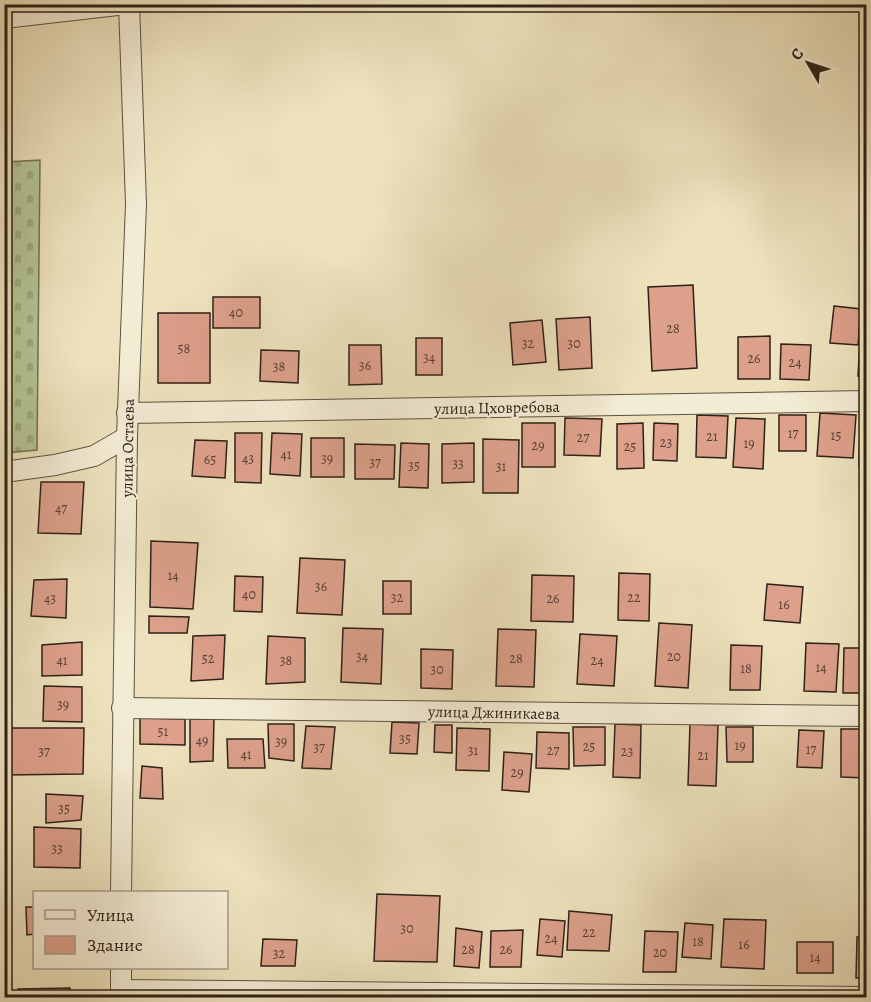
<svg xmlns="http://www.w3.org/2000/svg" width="871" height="1002" font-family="Alegreya,serif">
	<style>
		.cemetery { fill: url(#cemetery-stones); stroke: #727256; stroke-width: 1.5 }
		.building { fill: #dda08b; stroke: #2f2119; stroke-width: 1.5 }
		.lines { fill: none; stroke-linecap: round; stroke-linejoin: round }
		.minor-casing { stroke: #5e5142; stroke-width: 22 }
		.minor { stroke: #f3ecd4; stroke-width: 20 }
		.labels { text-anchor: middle; stroke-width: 4.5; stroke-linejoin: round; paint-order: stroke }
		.number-label { font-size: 14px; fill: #5a4136 }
		.street-label { font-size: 16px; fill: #2f2119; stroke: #f3ecd4 }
	</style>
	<defs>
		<pattern id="cemetery-stones" width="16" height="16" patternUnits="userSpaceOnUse" patternTransform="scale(1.5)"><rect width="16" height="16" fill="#b4c494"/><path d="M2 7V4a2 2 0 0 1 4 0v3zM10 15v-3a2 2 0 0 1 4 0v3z" fill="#9ba87f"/></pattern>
	</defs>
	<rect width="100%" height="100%" fill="#ede2bd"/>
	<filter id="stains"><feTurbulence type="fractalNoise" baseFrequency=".00333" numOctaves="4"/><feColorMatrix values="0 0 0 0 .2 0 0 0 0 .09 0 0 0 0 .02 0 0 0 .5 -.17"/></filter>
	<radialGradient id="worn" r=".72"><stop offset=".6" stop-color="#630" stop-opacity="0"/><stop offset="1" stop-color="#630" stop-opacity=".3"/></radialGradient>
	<!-- cemetery -->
	<path class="cemetery" d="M 40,160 L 37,450 L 5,453 L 5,162 Z"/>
	<!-- building -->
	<g class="building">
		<path d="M 693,285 L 697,368 L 652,371 L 648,287 Z"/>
		<rect x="213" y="297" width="47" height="31"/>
		<path d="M 834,306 L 861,309 L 858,345 L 830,343 Z"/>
		<rect x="158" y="313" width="52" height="70"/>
		<path d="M 590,317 L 592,368 L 559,370 L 556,319 Z"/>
		<path d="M 542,320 L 546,362 L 513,365 L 510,323 Z"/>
		<path d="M 770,336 L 770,379 L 738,379 L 738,337 Z"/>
		<rect x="416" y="338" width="26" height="37"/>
		<path d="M 860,341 L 866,341 L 866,377 L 858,376 Z"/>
		<path d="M 781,344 L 811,345 L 809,380 L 780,379 Z"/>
		<path d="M 349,345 L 381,345 L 382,384 L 349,385 Z"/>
		<path d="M 261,350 L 299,351 L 298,383 L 260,381 Z"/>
		<path d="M 820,413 L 856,415 L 853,458 L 817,456 Z"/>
		<path d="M 697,415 L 728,416 L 726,458 L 696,457 Z"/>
		<rect x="779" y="415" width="27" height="36"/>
		<path d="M 565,418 L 602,419 L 600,456 L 564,455 Z"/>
		<path d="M 736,418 L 765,419 L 763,469 L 733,467 Z"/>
		<rect x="522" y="423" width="33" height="44"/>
		<path d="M 643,423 L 644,468 L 617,469 L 617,424 Z"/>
		<path d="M 654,423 L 678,424 L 677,461 L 653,460 Z"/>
		<path d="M 860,427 L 866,427 L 866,465 L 859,465 Z"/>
		<path d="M 235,433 L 262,433 L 261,483 L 235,482 Z"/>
		<path d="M 272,433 L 302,434 L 300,476 L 270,474 Z"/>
		<rect x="311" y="438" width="33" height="39"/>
		<path d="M 483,439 L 519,440 L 518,493 L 483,493 Z"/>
		<path d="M 195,440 L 227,441 L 225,478 L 192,476 Z"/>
		<path d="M 401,443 L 429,444 L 428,488 L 399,487 Z"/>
		<path d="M 474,443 L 474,482 L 442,483 L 442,444 Z"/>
		<path d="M 355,444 L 395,445 L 394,479 L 355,479 Z"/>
		<path d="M 41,482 L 84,482 L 81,534 L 38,533 Z"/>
		<path d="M 151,541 L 198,543 L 193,609 L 150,607 Z"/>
		<path d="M 300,558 L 345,560 L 342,615 L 297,613 Z"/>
		<path d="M 619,573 L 650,574 L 649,621 L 618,620 Z"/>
		<path d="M 532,575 L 574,576 L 573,622 L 531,621 Z"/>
		<path d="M 235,576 L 263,577 L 262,612 L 234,611 Z"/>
		<path d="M 67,579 L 66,618 L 31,616 L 34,580 Z"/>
		<rect x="383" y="581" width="28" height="33"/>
		<path d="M 767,584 L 803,587 L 800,623 L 764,620 Z"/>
		<path d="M 149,616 L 189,617 L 187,633 L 149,633 Z"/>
		<path d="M 659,623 L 692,625 L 688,688 L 655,686 Z"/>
		<path d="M 343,628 L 383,629 L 381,684 L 341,682 Z"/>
		<path d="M 498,629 L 536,630 L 534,687 L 496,686 Z"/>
		<path d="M 580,634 L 617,636 L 614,686 L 577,684 Z"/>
		<path d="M 225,635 L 223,679 L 191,681 L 193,636 Z"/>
		<path d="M 268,636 L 305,638 L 305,682 L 266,684 Z"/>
		<path d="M 82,642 L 82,675 L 42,676 L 42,645 Z"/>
		<path d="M 806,643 L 839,644 L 836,692 L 804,691 Z"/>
		<path d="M 731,645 L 762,646 L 760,690 L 730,690 Z"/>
		<path d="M 844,648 L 866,648 L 866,693 L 843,693 Z"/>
		<path d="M 421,649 L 453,650 L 452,689 L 421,688 Z"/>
		<path d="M 44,686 L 82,687 L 82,722 L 43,721 Z"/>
		<path d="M 140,718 L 185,719 L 185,745 L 140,744 Z"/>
		<path d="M 190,719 L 214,719 L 213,761 L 190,762 Z"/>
		<path d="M 392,722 L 419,723 L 417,754 L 390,753 Z"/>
		<path d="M 268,724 L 294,724 L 294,761 L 269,758 Z"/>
		<path d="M 615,724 L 641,725 L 640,778 L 613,777 Z"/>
		<path d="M 690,724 L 718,725 L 716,786 L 688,785 Z"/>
		<path d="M 435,725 L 452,725 L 452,753 L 434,752 Z"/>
		<path d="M 306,726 L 335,727 L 331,769 L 302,768 Z"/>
		<path d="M 573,727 L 605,727 L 605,765 L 574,766 Z"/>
		<path d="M 726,727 L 753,727 L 753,762 L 727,762 Z"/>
		<path d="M 4,728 L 84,728 L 83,774 L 4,775 Z"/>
		<path d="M 457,728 L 490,729 L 489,771 L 456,770 Z"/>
		<path d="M 841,729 L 866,729 L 866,778 L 841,777 Z"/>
		<path d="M 799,730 L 824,731 L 822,768 L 797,767 Z"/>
		<path d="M 537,732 L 569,733 L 569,769 L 536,768 Z"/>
		<path d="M 227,739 L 263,739 L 265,768 L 228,768 Z"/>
		<path d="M 504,752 L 532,754 L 529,792 L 502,790 Z"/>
		<path d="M 142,766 L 162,768 L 163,799 L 140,798 Z"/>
		<path d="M 46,794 L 83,796 L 81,820 L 46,823 Z"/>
		<path d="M 34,827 L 81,829 L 80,868 L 34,867 Z"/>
		<path d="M 377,894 L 440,896 L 437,962 L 374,961 Z"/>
		<path d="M 26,907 L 34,907 L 34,934 L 27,935 Z"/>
		<path d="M 569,911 L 612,915 L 609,951 L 567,950 Z"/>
		<path d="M 540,919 L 565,921 L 562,957 L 537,955 Z"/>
		<path d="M 724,919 L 766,920 L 764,969 L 721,967 Z"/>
		<path d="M 685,923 L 713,925 L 711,959 L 682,957 Z"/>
		<path d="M 456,928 L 482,932 L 479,968 L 454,966 Z"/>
		<path d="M 523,930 L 521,967 L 490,967 L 491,931 Z"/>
		<path d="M 645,931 L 678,932 L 676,972 L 643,972 Z"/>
		<path d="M 857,937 L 866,937 L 866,978 L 856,978 Z"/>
		<path d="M 263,939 L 297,940 L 295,966 L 261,966 Z"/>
		<rect x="797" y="942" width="36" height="31"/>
		<path d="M 70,988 L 69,998 L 19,998 L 18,989 Z"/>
	</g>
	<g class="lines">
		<defs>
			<g id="minor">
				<path d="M 4,18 L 126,4"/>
				<path d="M 127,413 L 866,401"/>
				<path d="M 4,472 L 55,465 L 94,456 L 127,437"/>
				<path d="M 122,708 L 866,716"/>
				<path d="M 121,892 L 127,437 L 136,204 L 129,4"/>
				<path d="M 121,990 L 866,997"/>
				<path d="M 121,998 L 121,968"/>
			</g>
		</defs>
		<!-- minor casing -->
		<use href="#minor" class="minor-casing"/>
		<!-- minor -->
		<use href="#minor" class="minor"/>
	</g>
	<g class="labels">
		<!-- number labels -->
		<g class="number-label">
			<text x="236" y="317">40</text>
			<text x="673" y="333">28</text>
			<text x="528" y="348">32</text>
			<text x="574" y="348">30</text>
			<text x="184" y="353">58</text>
			<text x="429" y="362">34</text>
			<text x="754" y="363">26</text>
			<text x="795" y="367">24</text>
			<text x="365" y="370">36</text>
			<text x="279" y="371">38</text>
			<text x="793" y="438">17</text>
			<text x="836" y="440">15</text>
			<text x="712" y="441">21</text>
			<text x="583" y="442">27</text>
			<text x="666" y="447">23</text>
			<text x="749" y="448">19</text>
			<text x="538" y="450">29</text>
			<text x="630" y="451">25</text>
			<text x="286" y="459">41</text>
			<text x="248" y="463">43</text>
			<text x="327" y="463">39</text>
			<text x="210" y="464">65</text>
			<text x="375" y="467">37</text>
			<text x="458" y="468">33</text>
			<text x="414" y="470">35</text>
			<text x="501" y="471">31</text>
			<text x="61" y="513">47</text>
			<text x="173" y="580">14</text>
			<text x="321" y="591">36</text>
			<text x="249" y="599">40</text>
			<text x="397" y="602">32</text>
			<text x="634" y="602">22</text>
			<text x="50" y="603">43</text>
			<text x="553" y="603">26</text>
			<text x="784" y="609">16</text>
			<text x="362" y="661">34</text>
			<text x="674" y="661">20</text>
			<text x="208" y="663">52</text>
			<text x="516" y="663">28</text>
			<text x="62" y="665">41</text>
			<text x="286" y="665">38</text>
			<text x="597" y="665">24</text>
			<text x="821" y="672">14</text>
			<text x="746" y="673">18</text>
			<text x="437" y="674">30</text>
			<text x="63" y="709">39</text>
			<text x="163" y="736">51</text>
			<text x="405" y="743">35</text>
			<text x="202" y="745">49</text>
			<text x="281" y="746">39</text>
			<text x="740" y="750">19</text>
			<text x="589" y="751">25</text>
			<text x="319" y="752">37</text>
			<text x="811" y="754">17</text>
			<text x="473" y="755">31</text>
			<text x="553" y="755">27</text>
			<text x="44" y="756">37</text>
			<text x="627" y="756">23</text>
			<text x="246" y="759">41</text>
			<text x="703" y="760">21</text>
			<text x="517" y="777">29</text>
			<text x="64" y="813">35</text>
			<text x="57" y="853">33</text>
			<text x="407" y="933">30</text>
			<text x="589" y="937">22</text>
			<text x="551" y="943">24</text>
			<text x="698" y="946">18</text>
			<text x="744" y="949">16</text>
			<text x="468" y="954">28</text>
			<text x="506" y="954">26</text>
			<text x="660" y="957">20</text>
			<text x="279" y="958">32</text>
			<text x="815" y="962">14</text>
		</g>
		<!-- street labels -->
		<g class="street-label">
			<text transform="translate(497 407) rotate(-1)" y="6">улица Цховребова</text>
			<text transform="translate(127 448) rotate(-89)" y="6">улица Остаева</text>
			<text transform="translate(494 712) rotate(1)" y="6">улица Джиникаева</text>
		</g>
	</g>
	<!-- margin -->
	<rect width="871" height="1002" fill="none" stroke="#ede2bd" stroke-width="24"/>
	<rect x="6" y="6" width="859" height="990" fill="none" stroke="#2f2119" stroke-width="3"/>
	<rect x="12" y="12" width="847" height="978" fill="none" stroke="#2f2119" stroke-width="1.5"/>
	<!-- legend -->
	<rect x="33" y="891" width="195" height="78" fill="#f3ecd4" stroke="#a59b89" stroke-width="1.5"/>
	<rect x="45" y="910" width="30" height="9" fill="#f3ecd4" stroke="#a59b89" stroke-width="1.5"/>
	<text x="87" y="921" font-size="18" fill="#2f2119">Улица</text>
	<rect x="45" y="936" width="30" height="18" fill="#dda08b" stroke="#a59b89" stroke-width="1.5"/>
	<text x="87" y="951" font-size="18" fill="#2f2119">Здание</text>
	<!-- north arrow -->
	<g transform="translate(808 63) rotate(309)" stroke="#f3ecd4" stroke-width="4.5" paint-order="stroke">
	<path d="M0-4.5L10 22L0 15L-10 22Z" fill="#2f2119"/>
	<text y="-9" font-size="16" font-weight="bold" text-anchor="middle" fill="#2f2119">С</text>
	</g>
	<rect width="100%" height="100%" filter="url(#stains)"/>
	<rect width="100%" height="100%" fill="url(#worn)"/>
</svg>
